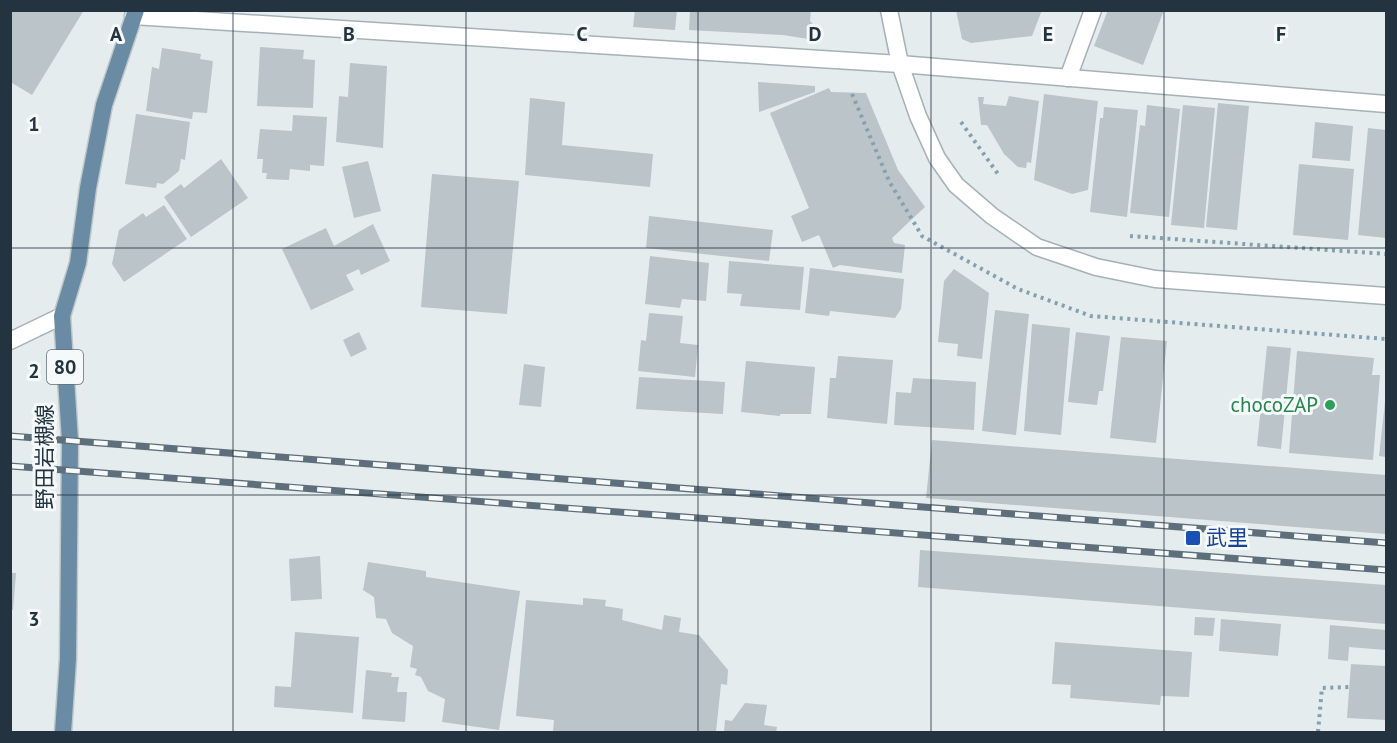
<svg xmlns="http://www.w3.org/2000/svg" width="1397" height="743" font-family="'PT Sans','Noto Sans JP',sans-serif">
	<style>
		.building { fill: #bac4c9 }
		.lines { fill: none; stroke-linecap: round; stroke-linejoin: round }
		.service-casing { stroke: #a6b1b6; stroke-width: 19 }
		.minor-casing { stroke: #a6b1b6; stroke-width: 19 }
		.tertiary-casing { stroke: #a6b1b6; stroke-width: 19 }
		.primary-casing { stroke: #c1c6ca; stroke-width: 19 }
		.path { stroke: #85a1b1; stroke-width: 4; stroke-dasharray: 3 4.5; stroke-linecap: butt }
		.service { stroke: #fff; stroke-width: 16 }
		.minor { stroke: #fff; stroke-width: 16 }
		.tertiary { stroke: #fff; stroke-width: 16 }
		.primary { stroke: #698ba3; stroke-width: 16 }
		.rail-casing { stroke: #5e6f7b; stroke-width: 7 }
		.rail { stroke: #f5f9fa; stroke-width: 4.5; stroke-dasharray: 14; stroke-linecap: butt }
		.grid { fill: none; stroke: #233440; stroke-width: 1.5; stroke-opacity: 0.55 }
		.leisure-dot { fill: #2e9e5b; stroke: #f5f9fa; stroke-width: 2 }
		.transit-dot { fill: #1a4fb4; stroke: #f5f9fa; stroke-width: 2 }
		.labels { text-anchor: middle; stroke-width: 6; stroke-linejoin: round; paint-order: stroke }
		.shield { fill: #f5f9fa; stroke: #626f78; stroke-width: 1.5 }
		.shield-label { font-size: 20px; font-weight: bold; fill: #233440 }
		.leisure-label { font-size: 21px; fill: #27864d; stroke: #f5f9fa; text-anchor: end }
		.street-label { font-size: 21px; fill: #233440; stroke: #f5f9fa }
		.transit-label { font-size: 21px; fill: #164399; stroke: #f5f9fa; text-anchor: start }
		.grid-label { font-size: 20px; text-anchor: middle; font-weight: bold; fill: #233440; stroke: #f5f9fa; stroke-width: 6; stroke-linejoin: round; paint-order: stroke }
	</style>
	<rect width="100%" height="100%" fill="#e4ecee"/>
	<!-- building -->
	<g class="building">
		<path d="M 10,10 L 84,10 L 32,95 L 12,83 Z"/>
		<path d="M 635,10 L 677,10 L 675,30 L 633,27 Z"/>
		<path d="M 690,10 L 811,10 L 810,21 L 817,28 L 817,35 L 814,40 L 783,35 L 689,30 Z"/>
		<path d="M 956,10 L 1042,10 L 1032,36 L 971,43 L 962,39 Z"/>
		<path d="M 1108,10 L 1164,10 L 1143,65 L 1094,46 Z"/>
		<path d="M 260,47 L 304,50 L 303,59 L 315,60 L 313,108 L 257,106 Z"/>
		<path d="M 162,48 L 201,54 L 200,59 L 213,61 L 207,113 L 193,112 L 192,119 L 146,111 L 152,67 L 159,69 Z"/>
		<path d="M 350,63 L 387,66 L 383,148 L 336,142 L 339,96 L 348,97 Z"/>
		<path d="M 758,82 L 815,86 L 815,92 L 759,112 Z"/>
		<path d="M 829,88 L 831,92 L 866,93 L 898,170 L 925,207 L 892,238 L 894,243 L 905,245 L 902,273 L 840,265 L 833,268 L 819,235 L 802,242 L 791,216 L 809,208 L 770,113 Z"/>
		<path d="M 1044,94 L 1098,101 L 1088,190 L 1072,194 L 1034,180 Z"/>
		<path d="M 1009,96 L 1039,101 L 1031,163 L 1027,162 L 1026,168 L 1018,167 L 1004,154 L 987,125 L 981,125 L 978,97 L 984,97 L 983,104 L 1006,106 Z"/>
		<path d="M 530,98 L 565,102 L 562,145 L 653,154 L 650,187 L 525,175 Z"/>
		<path d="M 1218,103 L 1249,106 L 1237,230 L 1206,227 Z"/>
		<path d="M 1147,105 L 1180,109 L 1169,217 L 1130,213 L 1140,125 L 1145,126 Z"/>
		<path d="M 1183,105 L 1215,108 L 1204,228 L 1171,225 Z"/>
		<path d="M 1104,107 L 1138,110 L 1127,217 L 1090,212 L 1100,118 L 1103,118 Z"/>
		<path d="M 136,114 L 190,122 L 185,160 L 181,159 L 179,171 L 163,184 L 157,183 L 156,188 L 125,184 Z"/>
		<path d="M 293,115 L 327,117 L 324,166 L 310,165 L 310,171 L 290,169 L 289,180 L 266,179 L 267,173 L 262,173 L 263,159 L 257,159 L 260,129 L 292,131 Z"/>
		<path d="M 1315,122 L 1353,126 L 1350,161 L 1312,158 Z"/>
		<path d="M 1368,128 L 1386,130 L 1386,238 L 1358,235 Z"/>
		<path d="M 221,159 L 248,198 L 191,237 L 164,197 L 181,184 L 184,188 Z"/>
		<path d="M 368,161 L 381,211 L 354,218 L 342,167 Z"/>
		<path d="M 1299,164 L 1354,169 L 1348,240 L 1293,235 Z"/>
		<path d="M 432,174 L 519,181 L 507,314 L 421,307 Z"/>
		<path d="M 164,205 L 187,239 L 124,282 L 112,264 L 119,230 L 143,213 L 146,217 Z"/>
		<path d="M 649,216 L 773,230 L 769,261 L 646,248 Z"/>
		<path d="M 373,224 L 390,261 L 361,275 L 359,269 L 346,275 L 354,290 L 311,310 L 282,249 L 326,228 L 334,246 Z"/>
		<path d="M 650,256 L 709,263 L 706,301 L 682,299 L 680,308 L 645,304 Z"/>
		<path d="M 729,261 L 804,267 L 800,310 L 740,306 L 742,294 L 727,293 Z"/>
		<path d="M 810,268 L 904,279 L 901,309 L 895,318 L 830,311 L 829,316 L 805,313 Z"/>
		<path d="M 954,269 L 989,293 L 982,359 L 957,356 L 958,344 L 938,342 L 944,281 Z"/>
		<path d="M 995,310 L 1029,314 L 1016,435 L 982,431 Z"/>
		<path d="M 649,313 L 683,316 L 680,343 L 698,345 L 695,377 L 638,371 L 641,340 L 646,341 Z"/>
		<path d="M 1032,324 L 1070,328 L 1061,435 L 1024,431 Z"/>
		<path d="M 359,332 L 367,349 L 351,357 L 343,340 Z"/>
		<path d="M 1076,332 L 1110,336 L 1103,391 L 1099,391 L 1097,405 L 1068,402 Z"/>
		<path d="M 1121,337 L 1167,341 L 1156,443 L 1110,438 Z"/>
		<path d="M 1267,346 L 1291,348 L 1281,449 L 1257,446 Z"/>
		<path d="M 1297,351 L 1374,358 L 1372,375 L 1380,375 L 1373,460 L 1289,453 Z"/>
		<path d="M 838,356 L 893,360 L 887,424 L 827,418 L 830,378 L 836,378 Z"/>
		<path d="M 746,361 L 815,367 L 811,414 L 780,414 L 780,416 L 741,412 Z"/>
		<path d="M 524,364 L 545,367 L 541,407 L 519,405 Z"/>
		<path d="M 639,377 L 725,382 L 723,414 L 636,409 Z"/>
		<path d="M 913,378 L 976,382 L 974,430 L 894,425 L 896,392 L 911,393 Z"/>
		<path d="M 1385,402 L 1386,402 L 1386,457 L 1379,456 Z"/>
		<path d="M 932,440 L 1386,475 L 1386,534 L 926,498 Z"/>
		<path d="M 920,550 L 1386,585 L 1386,624 L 918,587 Z"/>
		<path d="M 320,556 L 322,599 L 291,601 L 289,559 Z"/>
		<path d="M 368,562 L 426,571 L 426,577 L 520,591 L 499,730 L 442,722 L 445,699 L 428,691 L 421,677 L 415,675 L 417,669 L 410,667 L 413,646 L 392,633 L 386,619 L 376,618 L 374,597 L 363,590 Z"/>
		<path d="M 10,573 L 16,573 L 13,610 L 10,610 Z"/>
		<path d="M 583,598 L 606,600 L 605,606 L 623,609 L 622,620 L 662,630 L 664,615 L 681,618 L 679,632 L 699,635 L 728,670 L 727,685 L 721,684 L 716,732 L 553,732 L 554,720 L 516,716 L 526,600 L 583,605 Z"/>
		<path d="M 1195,617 L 1215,618 L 1213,636 L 1194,635 Z"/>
		<path d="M 1221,619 L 1281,624 L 1278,656 L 1219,651 Z"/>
		<path d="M 1330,625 L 1386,630 L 1386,650 L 1349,647 L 1348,661 L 1328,659 Z"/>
		<path d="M 295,632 L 359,637 L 353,713 L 274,707 L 275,686 L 291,687 Z"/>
		<path d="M 1055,642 L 1192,652 L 1189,697 L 1161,696 L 1160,705 L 1070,698 L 1071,685 L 1052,684 Z"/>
		<path d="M 1351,664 L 1386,666 L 1386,720 L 1347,718 Z"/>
		<path d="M 366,670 L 392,673 L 391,677 L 399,677 L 397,692 L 407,692 L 405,722 L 362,719 Z"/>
		<path d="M 745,703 L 767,705 L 764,725 L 777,727 L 776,732 L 724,732 L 725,720 L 732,721 Z"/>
	</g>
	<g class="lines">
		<defs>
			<g id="service">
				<path d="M 1068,78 L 1093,10"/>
				<path d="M 10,341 L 62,316"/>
			</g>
			<path id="minor" d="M 133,16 L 900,64 L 1386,104"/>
			<path id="tertiary" d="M 889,10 L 900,64 L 918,116 L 937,158 L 956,185 L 992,216 L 1037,247 L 1096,267 L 1155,279 L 1386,296"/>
			<path id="primary" d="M 63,732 L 68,659 L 70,441 L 62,316 L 78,263 L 88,188 L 104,105 L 136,10"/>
		</defs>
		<!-- service casing -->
		<use href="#service" class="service-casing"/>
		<!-- minor casing -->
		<use href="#minor" class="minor-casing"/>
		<!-- tertiary casing -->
		<use href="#tertiary" class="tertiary-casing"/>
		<!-- primary casing -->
		<use href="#primary" class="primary-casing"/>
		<!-- path -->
		<g class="path">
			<path d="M 852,94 L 889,181 L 922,236 L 1018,289 L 1091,316 L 1386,339"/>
			<path d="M 961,122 L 998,174"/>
			<path d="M 1130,236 L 1386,254"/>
			<path d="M 1318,732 L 1322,688 L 1349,687"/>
		</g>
		<!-- service -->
		<use href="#service" class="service"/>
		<!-- minor -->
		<use href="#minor" class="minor"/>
		<!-- tertiary -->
		<use href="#tertiary" class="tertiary"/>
		<!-- primary -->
		<use href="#primary" class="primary"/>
		<defs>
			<g id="rail">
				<path d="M 10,436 L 1386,543"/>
				<path d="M 10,466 L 1386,570"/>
			</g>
		</defs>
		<!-- rail casing -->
		<use href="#rail" class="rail-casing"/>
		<!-- rail -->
		<use href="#rail" class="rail"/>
	</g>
	<!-- grid -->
	<path class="grid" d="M 233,10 L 233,732M 466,10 L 466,732M 698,10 L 698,732M 931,10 L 931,732M 1164,10 L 1164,732M 10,248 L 1386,248M 10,495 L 1386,495"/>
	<!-- markers -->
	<circle class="leisure-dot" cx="1330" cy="405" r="6"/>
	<rect class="transit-dot" x="1185" y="530" width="16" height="16" rx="3"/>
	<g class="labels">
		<!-- shield labels -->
		<rect class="shield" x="47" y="350" width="36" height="34" rx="4.5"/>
		<g class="shield-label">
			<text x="65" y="374">80</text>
		</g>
		<!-- leisure labels -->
		<g class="leisure-label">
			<text x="1318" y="412">chocoZAP</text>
		</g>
		<!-- street labels -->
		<g class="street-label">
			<text transform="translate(45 457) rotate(-90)" y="7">野田岩槻線</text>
		</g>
		<!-- transit labels -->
		<g class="transit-label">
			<text x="1206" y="545">武里</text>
		</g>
	</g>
	<g class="grid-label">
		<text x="116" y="41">A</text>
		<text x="349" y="41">B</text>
		<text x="582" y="41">C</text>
		<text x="815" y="41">D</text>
		<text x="1048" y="41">E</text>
		<text x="1281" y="41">F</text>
		<text x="34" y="131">1</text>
		<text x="34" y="378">2</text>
		<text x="34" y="626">3</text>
	</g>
	<!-- border -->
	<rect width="1397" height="743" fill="none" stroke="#233440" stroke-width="24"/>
</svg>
